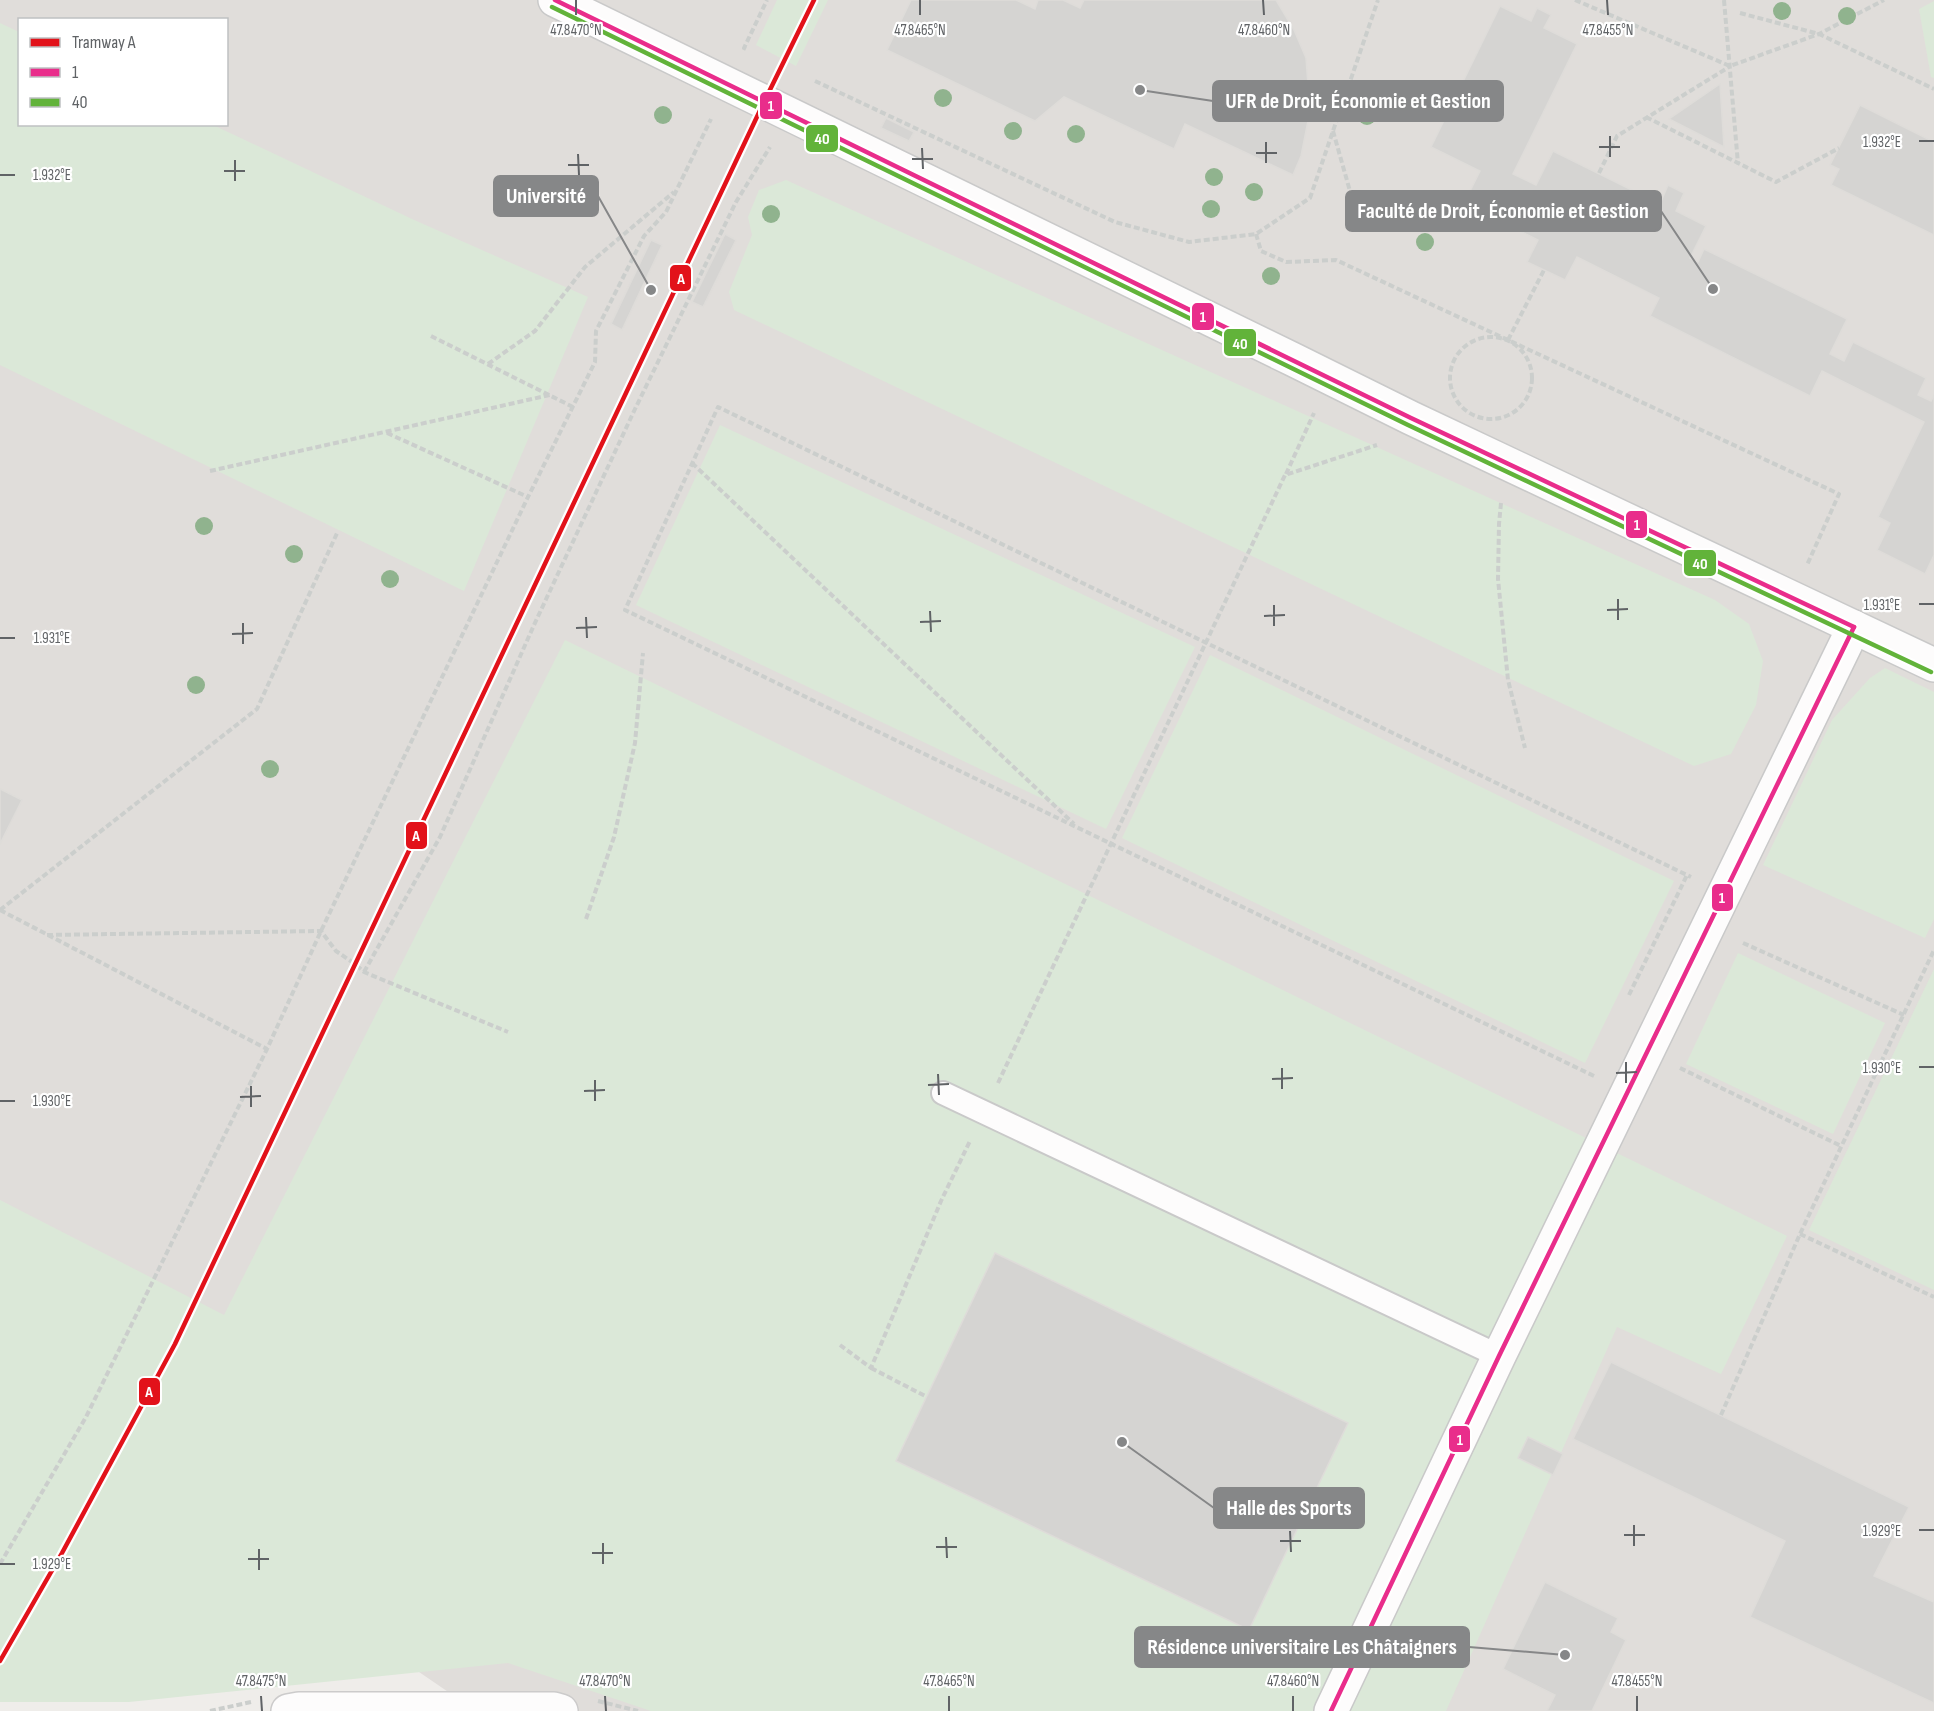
<svg xmlns="http://www.w3.org/2000/svg" width="1934" height="1711" font-family="'Sofia Sans Condensed',sans-serif">
	<style>
		.education { fill: #e0ddda; fill-rule: evenodd }
		.green { fill: #dbe8d8 }
		.building { fill: #d5d4d2; stroke: #dedcd9; stroke-width: 1.5 }
		.lines { fill: none; stroke-linecap: round; stroke-linejoin: round }
		.lane-casing { stroke: #c9c9c9; stroke-width: 26 }
		.street-casing { stroke: #c9c9c9; stroke-width: 36 }
		.secondary-casing { stroke: #cccbcb; stroke-width: 36 }
		.path { stroke: #cbcecc; stroke-width: 4; stroke-dasharray: 6 3; stroke-linecap: butt }
		.lane { stroke: #fdfcfc; stroke-width: 22 }
		.street { stroke: #fdfcfc; stroke-width: 33 }
		.secondary { stroke: #fdfcfc; stroke-width: 33 }
		.bus-1-casing { stroke: #fff; stroke-width: 9 }
		.bus-2-casing { stroke: #fff; stroke-width: 9 }
		.bus-1 { stroke: #e92d8b; stroke-width: 4.5 }
		.bus-2 { stroke: #62b33a; stroke-width: 4.5 }
		.tram-1-casing { stroke: #fff; stroke-width: 9 }
		.tram-1 { stroke: #e2121a; stroke-width: 4.5 }
		.tree { fill: #90b38e }
		.ticks { fill: none; stroke: #606366; stroke-width: 2 }
		.ticks-label { font-size: 15px; text-anchor: middle; fill: #606366; stroke: #fff; stroke-width: 4.5; stroke-linejoin: round; paint-order: stroke }
		.leader { fill: none; stroke: #868788; stroke-width: 2 }
		.callout-dot { fill: #868788; stroke: #fff; stroke-width: 2 }
		.callout { fill: #868788; stroke: #868788; stroke-width: 2 }
		.callout-label { font-size: 22px; text-anchor: middle; font-weight: bold; fill: #fff }
		.line-badge { stroke: #fff; stroke-width: 2 }
		.badge-label { font-size: 16px; text-anchor: middle; font-weight: bold; fill: #fff }
	</style>
	<rect width="100%" height="100%" fill="#efedea"/>
	<!-- education -->
	<path class="education" d="M 0,0 L 1934,0 L 1934,1711 L 561,1711 L 460,1700 L 343,1620 L 0,1403 ZM 20,20 L 226,20 L 226,124 L 20,124 Z"/>
	<!-- green -->
	<g class="green">
		<path d="M 777,0 L 828,0 L 796,66 L 756,45 Z"/>
		<path d="M 1934,1 L 1934,78 L 1931,77 L 1919,9 Z"/>
		<path d="M 0,23 L 19,32 L 20,124 L 213,125 L 412,219 L 588,297 L 464,591 L 0,365 Z"/>
		<path d="M 786,180 L 1715,600 L 1749,624 L 1763,661 L 1756,705 L 1731,754 L 1694,766 L 734,310 L 729,292 L 752,235 L 748,217 L 759,190 Z"/>
		<path d="M 720,425 L 1195,647 L 1106,829 L 636,605 Z"/>
		<path d="M 565,640 L 1787,1236 L 1721,1374 L 1617,1327 L 1446,1711 L 651,1711 L 508,1663 L 129,1702 L 0,1702 L 0,1200 L 224,1315 Z"/>
		<path d="M 1210,655 L 1674,881 L 1585,1063 L 1122,838 Z"/>
		<path d="M 1885,668 L 1934,692 L 1934,919 L 1925,938 L 1763,865 L 1832,720 L 1870,678 Z"/>
		<path d="M 1738,953 L 1885,1023 L 1833,1134 L 1686,1064 Z"/>
		<path d="M 1934,969 L 1934,1290 L 1809,1230 Z"/>
	</g>
	<!-- building -->
	<g class="building">
		<path d="M 911,0 L 1016,0 L 1035,9 L 1038,0 L 1063,0 L 1080,8 L 1084,0 L 1276,0 L 1294,30 L 1306,58 L 1310,111 L 1301,156 L 1293,175 L 1185,124 L 1174,149 L 1064,97 L 1035,121 L 887,50 Z"/>
		<path d="M 1500,6 L 1531,21 L 1537,8 L 1551,15 L 1544,28 L 1577,44 L 1513,174 L 1536,185 L 1553,151 L 1660,204 L 1668,185 L 1684,193 L 1676,211 L 1706,226 L 1690,258 L 1698,262 L 1704,249 L 1847,319 L 1830,354 L 1844,361 L 1853,342 L 1926,378 L 1918,395 L 1931,401 L 1934,395 L 1934,555 L 1925,574 L 1877,550 L 1890,523 L 1878,517 L 1924,422 L 1822,371 L 1810,396 L 1650,316 L 1659,298 L 1577,257 L 1565,280 L 1527,262 L 1538,240 L 1464,203 L 1480,171 L 1431,147 Z"/>
		<path d="M 1720,84 L 1724,147 L 1669,119 Z"/>
		<path d="M 1860,105 L 1934,142 L 1934,235 L 1831,185 L 1839,169 L 1830,165 Z"/>
		<path d="M 886,118 L 914,132 L 909,141 L 881,128 Z"/>
		<path d="M 725,234 L 736,240 L 703,307 L 692,302 Z"/>
		<path d="M 651,240 L 662,245 L 622,330 L 611,324 Z"/>
		<path d="M 0,789 L 22,800 L 0,844 Z"/>
		<path d="M 0,789 L 22,800 L 0,844 Z"/>
		<path d="M 995,1253 L 1348,1423 L 1249,1630 L 896,1461 Z"/>
		<path d="M 1611,1362 L 1909,1507 L 1874,1576 L 1934,1602 L 1934,1703 L 1750,1617 L 1785,1541 L 1573,1439 Z"/>
		<path d="M 1528,1437 L 1563,1454 L 1553,1475 L 1518,1458 Z"/>
		<path d="M 1545,1582 L 1618,1618 L 1611,1632 L 1626,1640 L 1592,1711 L 1547,1711 L 1555,1695 L 1503,1669 Z"/>
	</g>
	<g class="lines">
		<defs>
			<path id="lane" d="M 943,1093 L 1499,1356"/>
			<g id="street">
				<path d="M 555,0 L 1292,359 L 1411,418 L 1934,665"/>
				<path d="M 1331,1711 L 1499,1356 L 1854,627"/>
			</g>
			<path id="secondary" d="M 288,1711 L 299,1709 L 554,1709 L 561,1711"/>
		</defs>
		<!-- lane casing -->
		<use href="#lane" class="lane-casing"/>
		<!-- street casing -->
		<use href="#street" class="street-casing"/>
		<!-- secondary casing -->
		<use href="#secondary" class="secondary-casing"/>
		<!-- path -->
		<g class="path">
			<path d="M 1575,0 L 1730,66 L 1819,34 L 1884,0"/>
			<path d="M 1724,0 L 1738,164"/>
			<path d="M 1740,13 L 1819,34 L 1934,89"/>
			<path d="M 746,49 L 744,48 L 767,0"/>
			<path d="M 815,81 L 1115,222 L 1189,242 L 1256,234 L 1310,198 L 1378,0"/>
			<path d="M 1646,117 L 1776,182 L 1839,148"/>
			<path d="M 1333,131 L 1357,216"/>
			<path d="M 1599,173 L 1617,136 L 1729,67"/>
			<path d="M 1256,234 L 1261,251 L 1286,262 L 1336,260 L 1839,494 L 1807,565"/>
			<path d="M 431,336 L 573,407"/>
			<circle cx="1491" cy="378" r="41"/>
			<path d="M 1508,340 L 1544,270"/>
			<path d="M 488,364 L 535,331 L 585,267 L 674,192"/>
			<path d="M 387,433 L 528,497"/>
			<path d="M 692,463 L 1074,824"/>
			<path d="M 210,471 L 550,395"/>
			<path d="M 1286,474 L 1314,413"/>
			<path d="M 1501,503 L 1499,524 L 1498,579 L 1508,680 L 1525,748"/>
			<path d="M 0,910 L 257,709 L 338,531"/>
			<path d="M 0,910 L 267,1049"/>
			<path d="M 586,919 L 614,837 L 635,743 L 643,653"/>
			<path d="M 47,935 L 321,931 L 336,951 L 355,964 L 364,972 L 508,1032"/>
			<path d="M 1743,943 L 1904,1015"/>
			<path d="M 364,972 L 440,837 L 534,625 L 635,409 L 736,202 L 770,147"/>
			<path d="M 1629,995 L 1687,875"/>
			<path d="M 1680,1068 L 1841,1146"/>
			<path d="M 1594,1076 L 625,610 L 718,407 L 1691,877"/>
			<path d="M 998,1083 L 1285,475 L 1377,445"/>
			<path d="M 1800,1234 L 1934,1297"/>
			<path d="M 840,1345 L 871,1368 L 941,1201 L 970,1141"/>
			<path d="M 871,1368 L 927,1397"/>
			<path d="M 1721,1415 L 1800,1234 L 1934,950"/>
			<path d="M 0,1564 L 86,1417 L 267,1049 L 321,931 L 528,497 L 595,362 L 596,331 L 644,236 L 666,212 L 711,119"/>
			<path d="M 598,1701 L 638,1711"/>
			<path d="M 210,1711 L 251,1702"/>
		</g>
		<!-- lane -->
		<use href="#lane" class="lane"/>
		<!-- street -->
		<use href="#street" class="street"/>
		<!-- secondary -->
		<use href="#secondary" class="secondary"/>
		<defs>
			<g id="bus-1">
				<path d="M 555,0 L 1411,418 L 1854,627"/>
				<path d="M 1331,1711 L 1499,1356 L 1854,627"/>
			</g>
			<path id="bus-2" d="M 552,7 L 1408,425 L 1931,672"/>
		</defs>
		<!-- bus-1 casing -->
		<use href="#bus-1" class="bus-1-casing"/>
		<!-- bus-2 casing -->
		<use href="#bus-2" class="bus-2-casing"/>
		<!-- bus-1 -->
		<use href="#bus-1" class="bus-1"/>
		<!-- bus-2 -->
		<use href="#bus-2" class="bus-2"/>
		<defs>
			<path id="tram-1" d="M 0,1661 L 62,1553 L 175,1344 L 764,102 L 814,0"/>
		</defs>
		<!-- tram-1 casing -->
		<use href="#tram-1" class="tram-1-casing"/>
		<!-- tram-1 -->
		<use href="#tram-1" class="tram-1"/>
	</g>
	<!-- trees -->
	<g class="tree">
		<circle cx="1782" cy="11" r="9"/>
		<circle cx="1847" cy="16" r="9"/>
		<circle cx="943" cy="98" r="9"/>
		<circle cx="663" cy="115" r="9"/>
		<circle cx="1367" cy="116" r="9"/>
		<circle cx="1013" cy="131" r="9"/>
		<circle cx="1076" cy="134" r="9"/>
		<circle cx="1214" cy="177" r="9"/>
		<circle cx="1254" cy="192" r="9"/>
		<circle cx="1211" cy="209" r="9"/>
		<circle cx="771" cy="214" r="9"/>
		<circle cx="1425" cy="242" r="9"/>
		<circle cx="1271" cy="276" r="9"/>
		<circle cx="204" cy="526" r="9"/>
		<circle cx="294" cy="554" r="9"/>
		<circle cx="390" cy="579" r="9"/>
		<circle cx="196" cy="685" r="9"/>
		<circle cx="270" cy="769" r="9"/>
	</g>
	<!-- ticks -->
	<path class="ticks" d="M 576,0 L 576,15M 920,0 L 920,15M 1263,0 L 1264,15M 1607,0 L 1608,15M 1610,136 L 1610,157M 1919,141 L 1934,141M 1266,142 L 1266,163M 1599,147 L 1620,147M 922,148 L 923,169M 1256,153 L 1277,153M 578,154 L 579,175M 912,159 L 933,159M 235,160 L 235,181M 568,165 L 589,165M 224,171 L 245,171M 0,175 L 15,175M 1618,599 L 1618,620M 1919,604 L 1934,604M 1274,605 L 1274,626M 1607,610 L 1628,609M 930,611 L 931,632M 1264,616 L 1285,615M 586,617 L 587,638M 920,622 L 941,621M 243,623 L 243,644M 576,628 L 597,627M 232,634 L 253,633M 0,638 L 15,638M 1626,1062 L 1626,1083M 1919,1067 L 1934,1067M 1282,1068 L 1282,1089M 1616,1073 L 1637,1072M 938,1074 L 939,1095M 1272,1079 L 1293,1078M 595,1080 L 595,1101M 928,1085 L 949,1084M 251,1086 L 251,1107M 584,1091 L 605,1090M 240,1097 L 261,1096M 0,1101 L 15,1101M 1634,1525 L 1634,1546M 1919,1530 L 1934,1530M 1290,1531 L 1291,1552M 1624,1535 L 1645,1535M 946,1537 L 947,1558M 1280,1541 L 1301,1541M 603,1543 L 603,1564M 936,1547 L 957,1547M 259,1549 L 259,1570M 592,1553 L 613,1553M 248,1559 L 269,1559M 0,1564 L 15,1564M 261,1696 L 262,1711M 605,1696 L 606,1711M 949,1696 L 949,1711M 1293,1696 L 1293,1711M 1637,1696 L 1637,1711"/>
	<g class="ticks-label">
		<text x="576" y="35">47.8470°N</text>
		<text x="920" y="35">47.8465°N</text>
		<text x="1264" y="35">47.8460°N</text>
		<text x="1608" y="35">47.8455°N</text>
		<text x="1882" y="147">1.932°E</text>
		<text x="52" y="180">1.932°E</text>
		<text x="1882" y="610">1.931°E</text>
		<text x="52" y="643">1.931°E</text>
		<text x="1882" y="1073">1.930°E</text>
		<text x="52" y="1106">1.930°E</text>
		<text x="1882" y="1536">1.929°E</text>
		<text x="52" y="1569">1.929°E</text>
		<text x="261" y="1686">47.8475°N</text>
		<text x="605" y="1686">47.8470°N</text>
		<text x="949" y="1686">47.8465°N</text>
		<text x="1293" y="1686">47.8460°N</text>
		<text x="1637" y="1686">47.8455°N</text>
	</g>
	<!-- callouts -->
	<path class="leader" d="M1140 90L1213 101M651 290L598 196M1713 289L1661 211M1122 1442L1214 1508M1565 1655L1469 1647"/>
	<g class="callout-dot">
		<circle cx="1140" cy="90" r="6"/>
		<circle cx="651" cy="290" r="6"/>
		<circle cx="1713" cy="289" r="6"/>
		<circle cx="1122" cy="1442" r="6"/>
		<circle cx="1565" cy="1655" r="6"/>
	</g>
	<g class="callout">
		<rect x="1213" y="81" width="290" height="40" rx="6"/>
		<rect x="494" y="176" width="104" height="40" rx="6"/>
		<rect x="1346" y="191" width="315" height="40" rx="6"/>
		<rect x="1214" y="1488" width="150" height="40" rx="6"/>
		<rect x="1135" y="1627" width="334" height="40" rx="6"/>
	</g>
	<g class="callout-label">
		<text x="1358" y="108">UFR de Droit, Économie et Gestion</text>
		<text x="546" y="203">Université</text>
		<text x="1503" y="218">Faculté de Droit, Économie et Gestion</text>
		<text x="1289" y="1515">Halle des Sports</text>
		<text x="1302" y="1654">Résidence universitaire Les Châtaigners</text>
	</g>
	<g class="line-badge">
		<rect x="759" y="91" width="24" height="29" rx="6" fill="#e92d8b"/>
		<rect x="805" y="124" width="34" height="29" rx="6" fill="#62b33a"/>
		<rect x="669" y="264" width="23" height="28" rx="6" fill="#e2121a"/>
		<rect x="1191" y="302" width="24" height="29" rx="6" fill="#e92d8b"/>
		<rect x="1223" y="328" width="34" height="29" rx="6" fill="#62b33a"/>
		<rect x="1625" y="510" width="23" height="29" rx="6" fill="#e92d8b"/>
		<rect x="1683" y="549" width="34" height="28" rx="6" fill="#62b33a"/>
		<rect x="405" y="821" width="23" height="29" rx="6" fill="#e2121a"/>
		<rect x="1711" y="883" width="23" height="29" rx="6" fill="#e92d8b"/>
		<rect x="138" y="1377" width="23" height="29" rx="6" fill="#e2121a"/>
		<rect x="1448" y="1425" width="23" height="28" rx="6" fill="#e92d8b"/>
	</g>
	<g class="badge-label">
		<text x="771" y="111">1</text>
		<text x="822" y="144">40</text>
		<text x="681" y="284">A</text>
		<text x="1203" y="322">1</text>
		<text x="1240" y="349">40</text>
		<text x="1637" y="530">1</text>
		<text x="1700" y="569">40</text>
		<text x="416" y="841">A</text>
		<text x="1722" y="903">1</text>
		<text x="149" y="1397">A</text>
		<text x="1460" y="1445">1</text>
	</g>
	<!-- legend -->
	<rect x="18" y="18" width="210" height="108" fill="#ffffff" stroke="#bfc1c2" stroke-width="1.5"/>
	<rect x="30" y="38" width="30" height="9" fill="#e2121a" stroke="#bfc1c2" stroke-width="1.5"/>
	<text x="72" y="48" font-size="18" fill="#606366">Tramway A</text>
	<rect x="30" y="68" width="30" height="9" fill="#e92d8b" stroke="#bfc1c2" stroke-width="1.5"/>
	<text x="72" y="78" font-size="18" fill="#606366">1</text>
	<rect x="30" y="98" width="30" height="9" fill="#62b33a" stroke="#bfc1c2" stroke-width="1.5"/>
	<text x="72" y="108" font-size="18" fill="#606366">40</text>
</svg>
